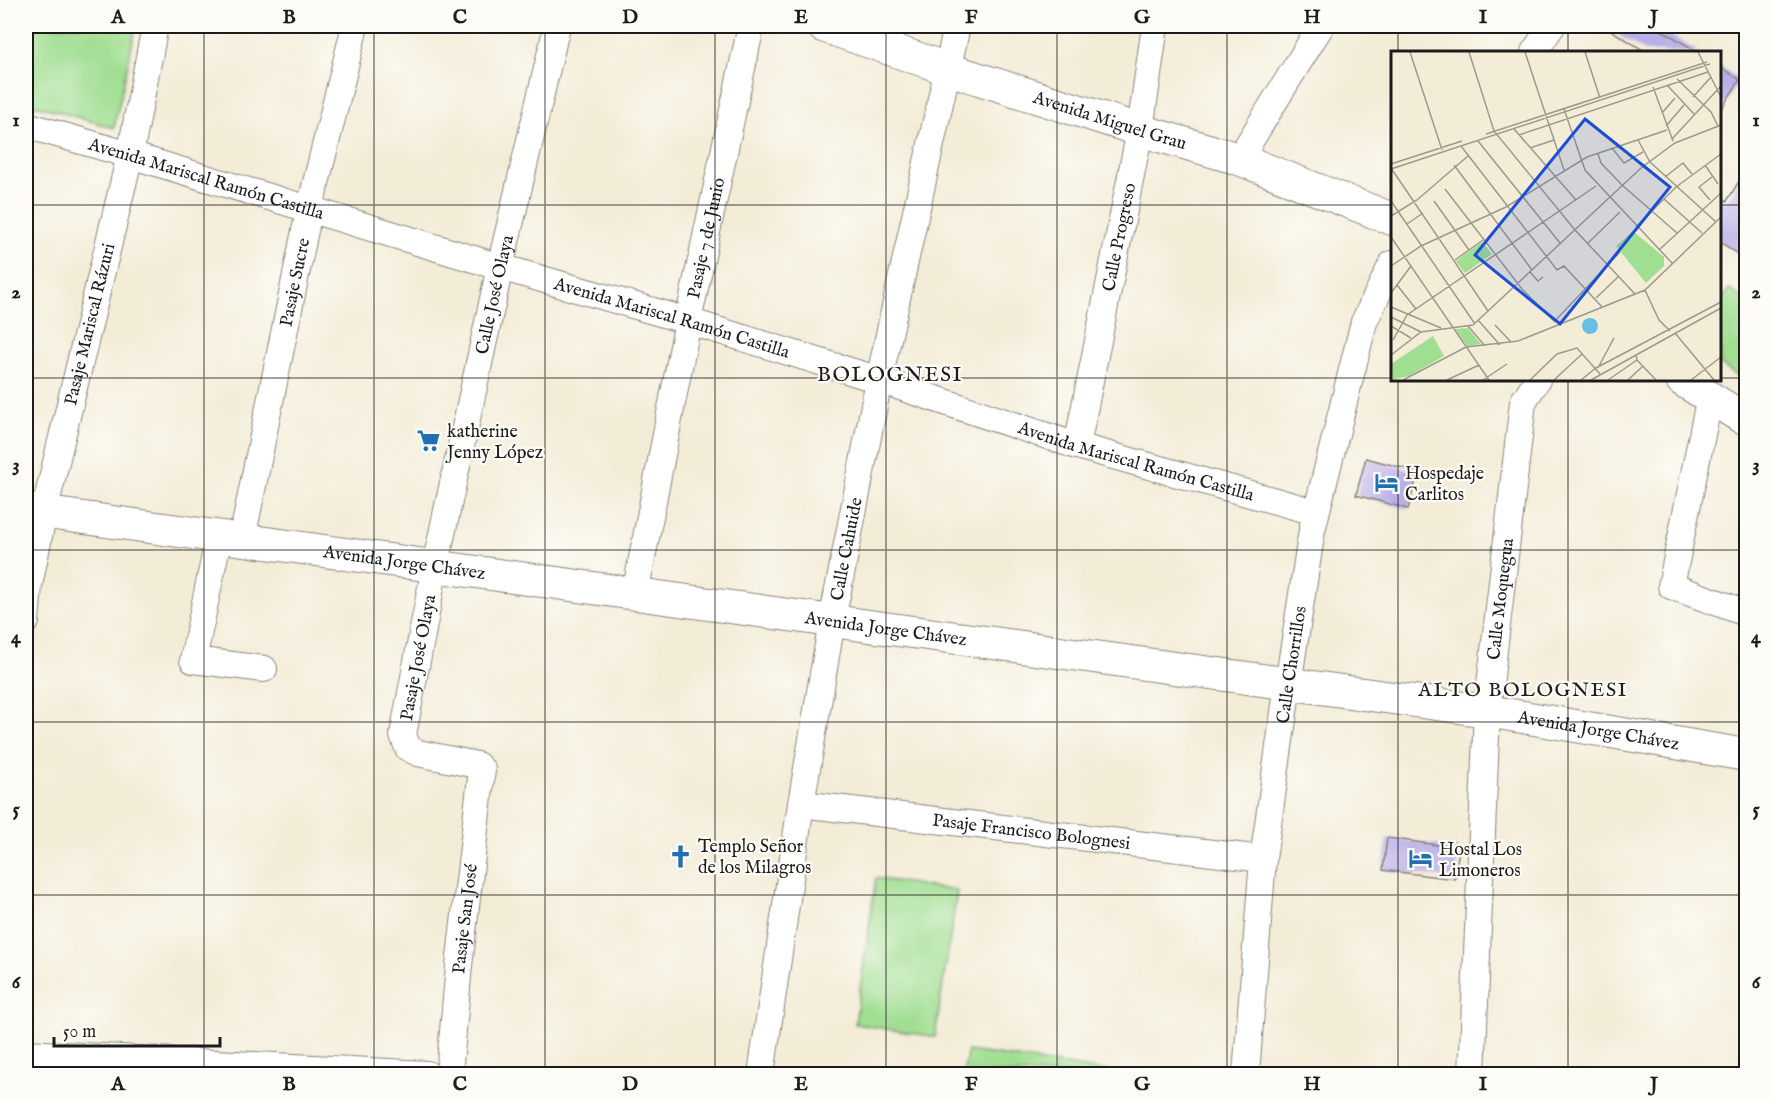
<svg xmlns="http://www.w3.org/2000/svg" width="1772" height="1100" font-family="'IM FELL English',serif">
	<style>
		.green { fill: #a0de92; stroke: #5e7d57; stroke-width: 1.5 }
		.building { fill: #b9afe8 }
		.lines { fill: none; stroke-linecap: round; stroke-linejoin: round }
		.minor-casing { stroke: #88847a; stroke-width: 28 }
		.tertiary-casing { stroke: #88847a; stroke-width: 34 }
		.minor { stroke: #fff; stroke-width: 26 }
		.tertiary { stroke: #fff; stroke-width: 32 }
		.grid { fill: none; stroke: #1c1c1c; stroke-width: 1.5; stroke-opacity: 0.55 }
		.labels { text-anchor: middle; stroke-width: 4.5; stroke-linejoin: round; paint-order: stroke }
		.street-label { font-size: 18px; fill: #1c1c1c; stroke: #fdfcf7 }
		.poi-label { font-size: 18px; fill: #1c1c1c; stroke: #fdfcf7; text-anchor: start }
		.neighbourhood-label { font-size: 20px; letter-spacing: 1.5px; fill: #1c1c1c; stroke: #fdfcf7 }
		.quarter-label { font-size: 21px; letter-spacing: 1.5px; fill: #1c1c1c; stroke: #fdfcf7 }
		.inset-road { fill: none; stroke: #9d998c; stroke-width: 1.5 }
		.view { fill: #1d4ed8; fill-opacity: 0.15; stroke: #1d4ed8; stroke-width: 3 }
		.inset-edge { fill: none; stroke: #1c1c1c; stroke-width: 3 }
		.neatline { fill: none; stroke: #1c1c1c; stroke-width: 2 }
		.grid-label { font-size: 20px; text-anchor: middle; font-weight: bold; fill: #1c1c1c }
	</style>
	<rect width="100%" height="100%" fill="#fdfcf7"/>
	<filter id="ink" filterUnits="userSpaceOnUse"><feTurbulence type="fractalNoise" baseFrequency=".0167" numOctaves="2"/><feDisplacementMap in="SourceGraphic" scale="12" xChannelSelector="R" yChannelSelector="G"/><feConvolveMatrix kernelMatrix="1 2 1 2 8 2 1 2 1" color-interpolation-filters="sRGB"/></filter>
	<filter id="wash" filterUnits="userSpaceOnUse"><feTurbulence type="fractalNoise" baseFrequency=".008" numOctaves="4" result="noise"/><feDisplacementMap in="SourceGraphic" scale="24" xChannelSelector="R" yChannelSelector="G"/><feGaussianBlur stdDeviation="1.35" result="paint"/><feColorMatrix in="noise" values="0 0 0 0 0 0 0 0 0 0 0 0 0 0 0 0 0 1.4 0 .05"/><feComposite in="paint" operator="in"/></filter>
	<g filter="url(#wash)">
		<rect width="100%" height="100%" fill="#f3ecd7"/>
		<!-- green -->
		<g class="green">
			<path d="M 26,26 L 136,26 L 114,128 L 26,102 Z"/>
			<path d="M 1729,289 L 1746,301 L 1746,382 L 1720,364 L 1720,303 Z"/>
			<path d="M 876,878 L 957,891 L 935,1037 L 855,1024 Z"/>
			<path d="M 968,1051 L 1128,1074 L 963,1074 Z"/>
		</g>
		<g id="blocks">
			<!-- building -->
			<g class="building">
				<path d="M 1604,26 L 1655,26 L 1698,52 L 1646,52 Z"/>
				<path d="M 1719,66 L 1740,80 L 1719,112 Z"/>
				<path d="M 1746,170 L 1746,259 L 1719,241 L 1719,196 L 1727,201 Z"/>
				<path d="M 1366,458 L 1418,472 L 1408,509 L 1356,495 Z"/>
				<path d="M 1387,838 L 1459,848 L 1455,879 L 1383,870 Z"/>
			</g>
		</g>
	</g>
	<g filter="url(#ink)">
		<use href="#blocks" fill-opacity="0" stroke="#88847a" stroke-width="1.5"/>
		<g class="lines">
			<defs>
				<g id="minor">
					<path d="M 1534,52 L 1552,26"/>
					<path id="s1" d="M 26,125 L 130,155 L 500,267 L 688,321 L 879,380 L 1077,446 L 1315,512"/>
					<path d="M 1239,159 L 1321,26"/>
					<path d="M 1710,396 L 1671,586 L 1746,613"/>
					<path id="s2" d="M 1077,446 L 1140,130 L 1155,26"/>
					<path d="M 219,536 L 193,660 L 264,669"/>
					<path id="s3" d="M 242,539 L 309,211 L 355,26"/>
					<path id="s4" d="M 635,594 L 688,321 L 751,26"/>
					<path id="s5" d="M 26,621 L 29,585 L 44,512 L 130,155 L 155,26"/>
					<path id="s6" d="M 801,804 L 1263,859"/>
					<path d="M 26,1053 L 427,1074"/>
					<path id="s7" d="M 449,1074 L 459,966 L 482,770 L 477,765 L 418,753 L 408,748 L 403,735 L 435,566 L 500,267 L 557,26"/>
					<path id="s8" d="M 761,1074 L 801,804 L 832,621 L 879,380 L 957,26"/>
					<path id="s9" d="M 1246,1074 L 1263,859 L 1288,684 L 1312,530 L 1364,322 L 1392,264"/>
					<path id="s10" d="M 1472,1074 L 1487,711 L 1523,402 L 1537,380"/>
				</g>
				<g id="tertiary">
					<path id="s11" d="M 823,26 L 948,69 L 1146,132 L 1239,159 L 1392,219"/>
					<path d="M 1682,380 L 1746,420"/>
					<path id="s12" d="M 26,510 L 1487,711 L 1746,755"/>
				</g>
			</defs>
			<!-- minor casing -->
			<use href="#minor" class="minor-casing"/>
			<!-- tertiary casing -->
			<use href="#tertiary" class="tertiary-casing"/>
			<!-- minor -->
			<use href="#minor" class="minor"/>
			<!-- tertiary -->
			<use href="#tertiary" class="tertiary"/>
		</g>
	</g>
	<!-- grid -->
	<path class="grid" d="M 204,26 L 204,1074M 374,26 L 374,1074M 545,26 L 545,1074M 715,26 L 715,1074M 886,26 L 886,1074M 1057,26 L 1057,1074M 1227,26 L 1227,1074M 1398,26 L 1398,52M 1568,26 L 1568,52M 26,205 L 1392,205M 1720,205 L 1746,205M 26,378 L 1392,378M 1720,378 L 1746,378M 1398,380 L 1398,1074M 1568,380 L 1568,1074M 26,550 L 1746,550M 26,722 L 1746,722M 26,895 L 1746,895"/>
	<!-- icons -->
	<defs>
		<symbol id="supermarket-bare" viewBox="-9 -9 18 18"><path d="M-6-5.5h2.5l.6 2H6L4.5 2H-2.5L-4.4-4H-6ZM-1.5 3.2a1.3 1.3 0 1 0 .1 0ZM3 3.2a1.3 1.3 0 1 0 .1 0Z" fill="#1f6fb2" stroke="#fdfcf7" stroke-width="2.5" paint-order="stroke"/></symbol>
		<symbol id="hotel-bare" viewBox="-9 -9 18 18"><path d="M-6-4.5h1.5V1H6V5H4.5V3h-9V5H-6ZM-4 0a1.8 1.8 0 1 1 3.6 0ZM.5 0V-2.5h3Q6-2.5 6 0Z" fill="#1f6fb2" stroke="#fdfcf7" stroke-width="2.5" paint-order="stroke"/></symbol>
		<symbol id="church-bare" viewBox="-9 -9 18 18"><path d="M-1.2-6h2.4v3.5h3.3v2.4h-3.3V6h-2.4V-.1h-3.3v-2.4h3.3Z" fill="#1f6fb2" stroke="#fdfcf7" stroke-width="2.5" paint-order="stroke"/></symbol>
	</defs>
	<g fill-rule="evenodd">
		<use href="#supermarket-bare" x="412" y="424" width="33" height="33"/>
		<use href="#hotel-bare" x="1370" y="466" width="33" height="33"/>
		<use href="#church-bare" x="664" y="840" width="33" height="33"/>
		<use href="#hotel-bare" x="1404" y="842" width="33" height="33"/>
	</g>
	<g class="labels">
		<!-- street labels -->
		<g class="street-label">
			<text dy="6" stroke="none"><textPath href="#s11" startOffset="302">Avenida Miguel Grau</textPath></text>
			<text dy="6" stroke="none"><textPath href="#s1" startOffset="188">Avenida Mariscal Ramón Castilla</textPath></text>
			<text dy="6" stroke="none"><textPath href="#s2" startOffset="213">Calle Progreso</textPath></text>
			<text dy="6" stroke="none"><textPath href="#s4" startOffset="363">Pasaje 7 de Junio</textPath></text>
			<text dy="6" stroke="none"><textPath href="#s3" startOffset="262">Pasaje Sucre</textPath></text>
			<text dy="6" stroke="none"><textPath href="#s7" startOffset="848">Calle José Olaya</textPath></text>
			<text dy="6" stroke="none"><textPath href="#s1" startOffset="674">Avenida Mariscal Ramón Castilla</textPath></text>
			<text dy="6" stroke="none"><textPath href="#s5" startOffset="304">Pasaje Mariscal Rázuri</textPath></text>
			<text dy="6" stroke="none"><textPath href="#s1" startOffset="1160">Avenida Mariscal Ramón Castilla</textPath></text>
			<text dy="6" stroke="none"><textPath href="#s8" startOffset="532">Calle Cahuide</textPath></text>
			<text dy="6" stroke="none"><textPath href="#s12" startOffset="382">Avenida Jorge Chávez</textPath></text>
			<text dy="6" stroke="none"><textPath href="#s10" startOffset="476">Calle Moquegua</textPath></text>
			<text dy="6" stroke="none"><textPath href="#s12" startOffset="868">Avenida Jorge Chávez</textPath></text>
			<text dy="6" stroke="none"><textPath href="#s7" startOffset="477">Pasaje José Olaya</textPath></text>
			<text dy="6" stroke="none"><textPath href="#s9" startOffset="412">Calle Chorrillos</textPath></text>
			<text dy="6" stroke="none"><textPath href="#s12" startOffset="1588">Avenida Jorge Chávez</textPath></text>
			<text dy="6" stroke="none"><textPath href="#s6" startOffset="232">Pasaje Francisco Bolognesi</textPath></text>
			<text dy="6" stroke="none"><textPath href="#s7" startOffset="156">Pasaje San José</textPath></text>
		</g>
		<!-- poi labels -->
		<g class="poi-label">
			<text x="447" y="437">katherine<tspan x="447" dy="21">Jenny López</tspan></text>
			<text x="1405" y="479">Hospedaje<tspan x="1405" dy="21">Carlitos</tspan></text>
			<text x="698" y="852">Templo Señor<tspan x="698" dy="21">de los Milagros</tspan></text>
			<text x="1439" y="855">Hostal Los<tspan x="1439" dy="21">Limoneros</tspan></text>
		</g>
		<!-- neighbourhood labels -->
		<g class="neighbourhood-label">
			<text x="1523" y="696">ALTO BOLOGNESI</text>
		</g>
		<!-- quarter labels -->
		<g class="quarter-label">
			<text x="890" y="381">BOLOGNESI</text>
		</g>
	</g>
	<!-- overview -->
	<g transform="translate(1391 51)">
		<rect width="330" height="330" fill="#f3ecd7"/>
		<path d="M 242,180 L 273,206 L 273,215 L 255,232 L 225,195 ZM 91,191 L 101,203 L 74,222 L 65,210 ZM 77,277 L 90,293 L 76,295 L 64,278 ZM 42,285 L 53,305 L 18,325 L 0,329 L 0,313 Z" fill="#a0de92"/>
		<path d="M191 275a8 8 0 1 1 16 0a8 8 0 1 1-16 0Z" fill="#67bee4"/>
		<path class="inset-road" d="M 19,1 L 51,99M 78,1 L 103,80 L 184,179 L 244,243M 134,1 L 173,119M 194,1 L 209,47M 307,1 L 330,46M 286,28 L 320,61 L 327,75M 276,34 L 303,63M 262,36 L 282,90M 302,46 L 320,26M 173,58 L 194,119 L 281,212M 271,62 L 284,47M 275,75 L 293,54M 123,78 L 185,149M 95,83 L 316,11M 128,84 L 317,21M 281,88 L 330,35M 247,89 L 259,111 L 325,171M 87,90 L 169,192M 70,95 L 166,219 L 173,215 L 211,256M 139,97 L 163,89M 221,97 L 233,112 L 252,101M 207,103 L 210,112 L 231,134 L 286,182M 0,113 L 71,90M 63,114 L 141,219M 314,114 L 327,133M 0,117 L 97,260M 0,118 L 319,13M 274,126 L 292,112 L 301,123M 54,138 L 131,238 L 164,271M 273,148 L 311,182M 319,149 L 308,136 L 321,126M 0,150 L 84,273M 43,150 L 78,199M 0,165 L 26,149 L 77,105M 16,173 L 32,162M 245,176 L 285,136 L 330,103M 0,186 L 98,329M 196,193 L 229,161M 268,199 L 330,142M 64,209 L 92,189M 0,215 L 30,195 L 115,156 L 196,106 L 276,79M 139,221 L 147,230 L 152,226M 6,234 L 25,258M 254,239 L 268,269 L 279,280M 0,242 L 20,215M 205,247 L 227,226M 0,256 L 50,277M 0,266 L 30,281M 87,269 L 109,294M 163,271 L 229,201M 104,274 L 120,291M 0,275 L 20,287M 77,275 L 94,295M 284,282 L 323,329M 2,289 L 16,264 L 205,135M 0,304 L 30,281 L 82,274 L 250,117 L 284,92 L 330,74M 246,309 L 265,329M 208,315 L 223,287M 12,329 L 75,296 L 127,290 L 254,239 L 330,166M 56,329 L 88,314M 92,329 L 116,313M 139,329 L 166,303 L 186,297 L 209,323M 163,329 L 191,303M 190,329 L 205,317 L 330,251M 200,329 L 330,257M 217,329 L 246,309 L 245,303M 237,329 L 252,315M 300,329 L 330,306"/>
		<path class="view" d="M 194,68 L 279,136 L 169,273 L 84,204 Z"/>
		<rect width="330" height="330" class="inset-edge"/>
	</g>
	<!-- margin -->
	<rect width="1772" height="1100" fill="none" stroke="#fdfcf7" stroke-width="66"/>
	<!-- scale -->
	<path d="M54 1037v9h166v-9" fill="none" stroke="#1c1c1c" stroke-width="3"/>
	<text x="63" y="1037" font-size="18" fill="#1c1c1c" stroke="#fdfcf7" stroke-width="4.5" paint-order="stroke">50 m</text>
	<rect x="33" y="33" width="1706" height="1034" class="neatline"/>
	<g class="grid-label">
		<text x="118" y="23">A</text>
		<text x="289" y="23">B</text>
		<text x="460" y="23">C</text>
		<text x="630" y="23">D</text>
		<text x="801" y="23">E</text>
		<text x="971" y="23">F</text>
		<text x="1142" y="23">G</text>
		<text x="1312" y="23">H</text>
		<text x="1483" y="23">I</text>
		<text x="1654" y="23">J</text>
		<text x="16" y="126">1</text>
		<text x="1756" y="126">1</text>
		<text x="16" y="298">2</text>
		<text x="1756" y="298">2</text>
		<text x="16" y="471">3</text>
		<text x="1756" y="471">3</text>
		<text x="16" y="643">4</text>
		<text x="1756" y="643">4</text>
		<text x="16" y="815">5</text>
		<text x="1756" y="815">5</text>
		<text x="16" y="988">6</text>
		<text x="1756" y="988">6</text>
		<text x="118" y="1090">A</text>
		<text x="289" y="1090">B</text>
		<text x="460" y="1090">C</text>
		<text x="630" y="1090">D</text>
		<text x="801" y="1090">E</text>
		<text x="971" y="1090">F</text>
		<text x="1142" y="1090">G</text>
		<text x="1312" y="1090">H</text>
		<text x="1483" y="1090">I</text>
		<text x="1654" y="1090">J</text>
	</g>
</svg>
